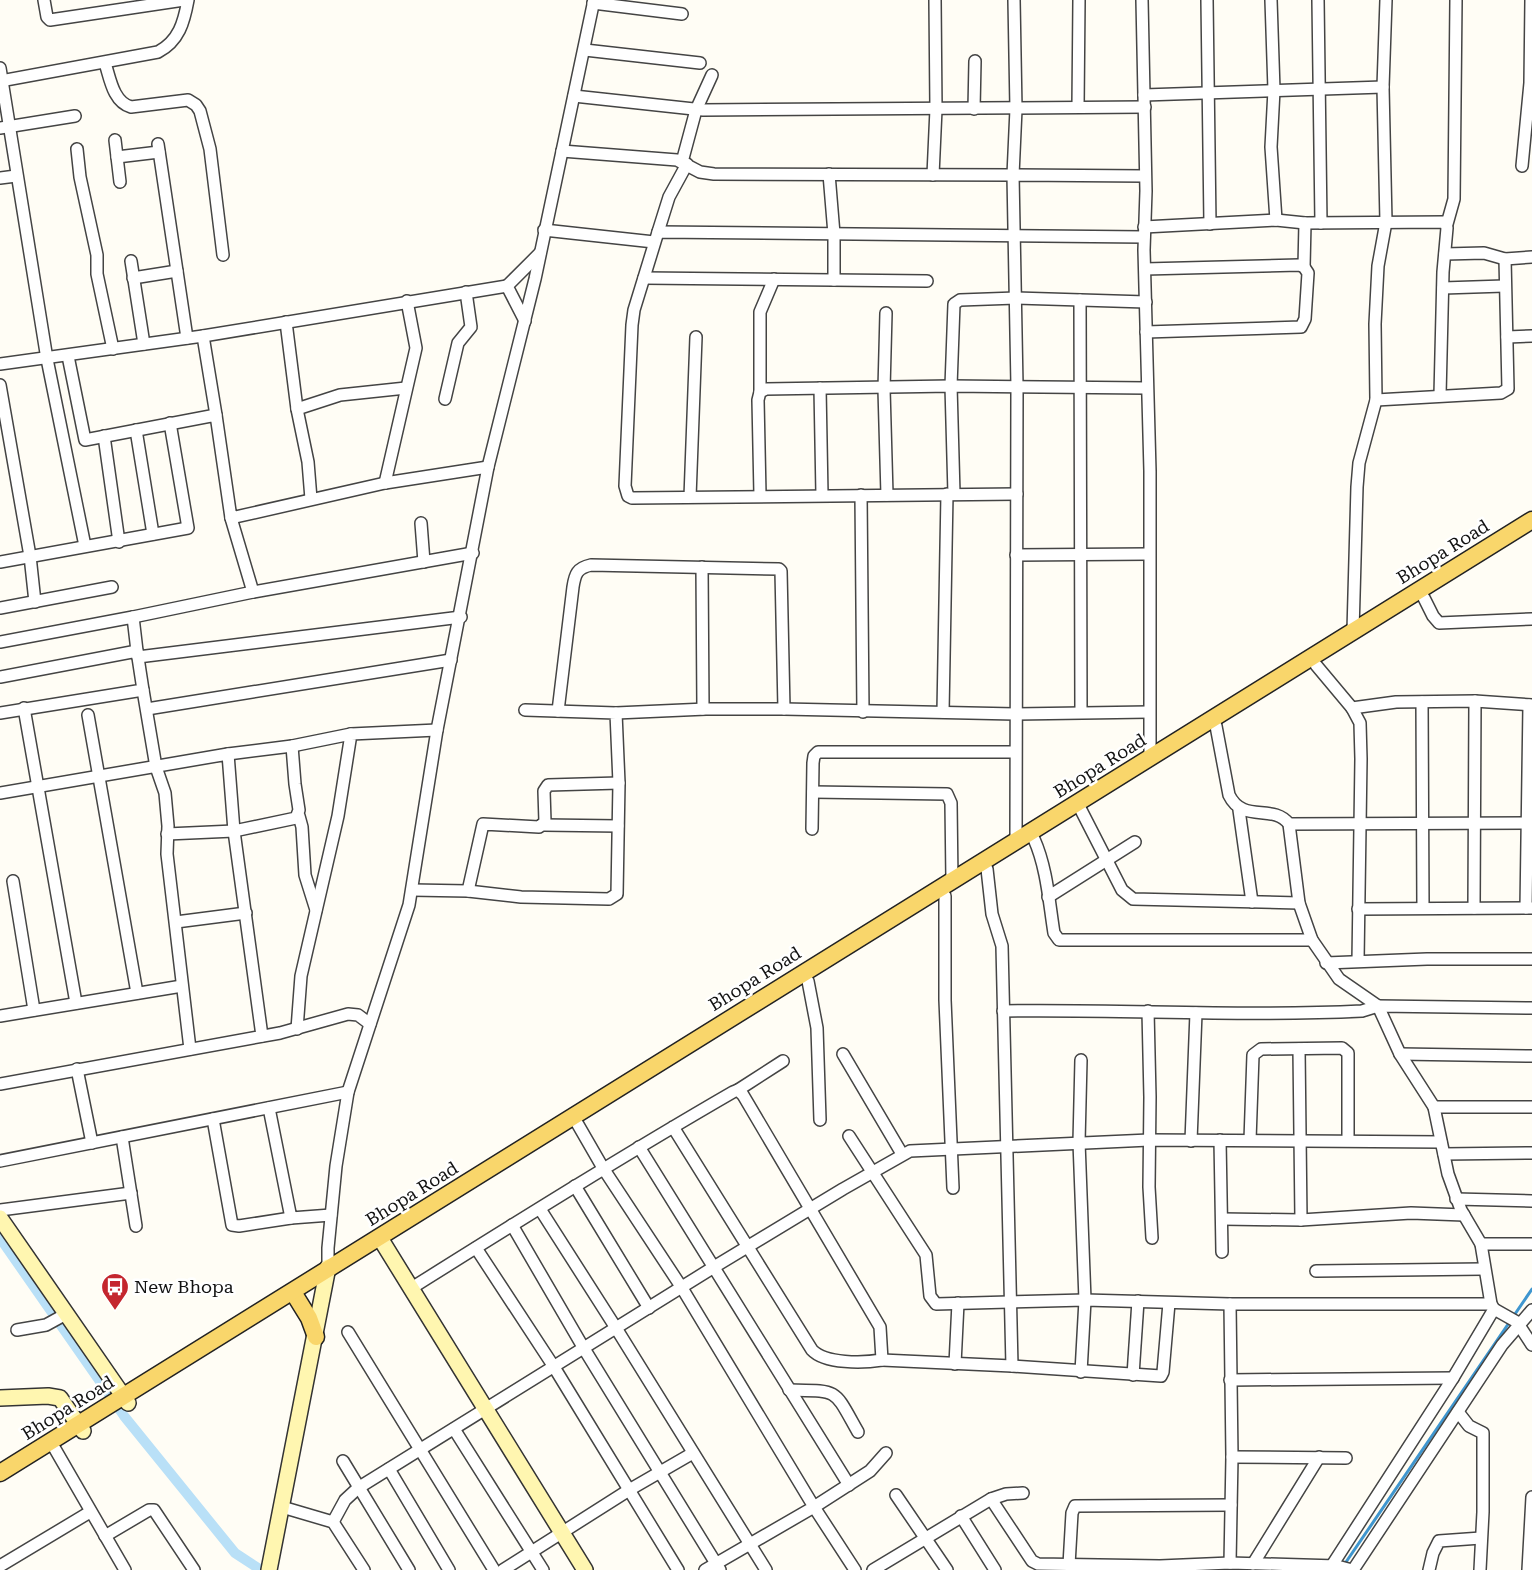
<svg xmlns="http://www.w3.org/2000/svg" width="1532" height="1570" font-family="'Roboto Serif',serif">
	<style>
		.lines { fill: none; stroke-linecap: round; stroke-linejoin: round }
		.stream { stroke: #3f96cf; stroke-width: 3 }
		.canal { stroke: #b9e0f7; stroke-width: 10 }
		.street-casing { stroke: #444; stroke-width: 14 }
		.secondary-casing { stroke: #333; stroke-width: 18 }
		.primary-casing { stroke: #222; stroke-width: 19 }
		.street { stroke: #fff; stroke-width: 11 }
		.secondary { stroke: #fff6b0; stroke-width: 15 }
		.primary { stroke: #f9d66b; stroke-width: 16 }
		.labels { text-anchor: middle; stroke-width: 5; stroke-linejoin: round; paint-order: stroke }
		.street-label { font-size: 18px; fill: #111; stroke: #fff }
		.poi-label { font-size: 18px; fill: #111; stroke: #fff; text-anchor: start }
	</style>
	<rect width="100%" height="100%" fill="#fffdf5"/>
	<g class="lines">
		<!-- stream -->
		<path class="stream" d="M 1344,1565 L 1532,1289"/>
		<!-- canal -->
		<path class="canal" d="M 0,1238 L 124,1416 L 235,1553 L 261,1570"/>
		<defs>
			<g id="street">
				<path d="M 44,0 L 47,17 L 50,20 L 184,0"/>
				<path d="M 1142,0 L 1146,191 L 1144,250 L 1150,471 L 1150,759"/>
				<path d="M 1207,0 L 1210,224"/>
				<path d="M 1271,0 L 1274,90 L 1271,147 L 1276,220"/>
				<path d="M 1318,0 L 1321,223"/>
				<path d="M 593,3 L 682,14"/>
				<path d="M 585,50 L 700,63"/>
				<path d="M 105,63 C 110,78 113,102 131,107 L 188,100 L 196,105 L 200,111 L 210,149 L 223,255"/>
				<path d="M 0,68 L 47,359 L 85,546"/>
				<path d="M 0,81 L 158,52 C 179,41 184,22 188,0"/>
				<path d="M 1144,95 L 1383,87"/>
				<path d="M 574,96 L 703,110 L 1145,107"/>
				<path d="M 1078,107 L 1079,0"/>
				<path d="M 974,109 L 975,61"/>
				<path d="M 0,128 L 75,116"/>
				<path d="M 115,140 L 120,182"/>
				<path d="M 158,144 L 187,338"/>
				<path d="M 77,149 L 80,177 L 97,255 L 97,274 L 113,349"/>
				<path d="M 562,151 L 677,160 L 700,172 L 714,174 L 1013,175 L 1016,109 L 1014,0"/>
				<path d="M 117,157 L 159,152"/>
				<path d="M 682,162 L 696,110 L 712,75"/>
				<path d="M 1522,166 L 1530,83 L 1531,0"/>
				<path d="M 829,174 L 834,234 L 834,280"/>
				<path d="M 933,175 L 936,109 L 935,0"/>
				<path d="M 0,178 L 16,176"/>
				<path d="M 1447,224 L 1454,199 L 1456,0"/>
				<path d="M 1144,227 L 1276,220 L 1305,223 L 1445,222 L 1447,228 L 1443,272 L 1440,395"/>
				<path d="M 544,230 L 654,242"/>
				<path d="M 658,232 L 669,197 L 687,164"/>
				<path d="M 1445,254 L 1484,253 L 1505,259 L 1532,257"/>
				<path d="M 131,261 L 144,344"/>
				<path d="M 1304,267 L 1305,223"/>
				<path d="M 1145,269 L 1299,265 L 1304,267 L 1308,273 L 1305,319 L 1301,327 L 1146,332"/>
				<path d="M 133,278 L 177,271"/>
				<path d="M 644,278 L 927,281"/>
				<path d="M 1443,288 L 1504,286"/>
				<path d="M 1080,300 L 1081,712"/>
				<path d="M 886,313 L 884,389 L 887,495"/>
				<path d="M 525,321 L 507,286 L 540,253"/>
				<path d="M 286,322 L 297,409"/>
				<path d="M 203,336 L 216,415"/>
				<path d="M 1507,337 L 1532,336"/>
				<path d="M 68,356 L 85,440 L 216,415 L 231,518 L 385,483 L 488,467"/>
				<path d="M 0,364 L 203,336 L 507,286"/>
				<path d="M 0,385 L 30,556 L 35,602"/>
				<path d="M 820,388 L 822,495"/>
				<path d="M 760,392 L 760,312 L 774,279"/>
				<path d="M 445,399 L 458,343 L 471,327 L 466,292"/>
				<path d="M 1376,400 L 1501,393 L 1508,389 L 1505,259"/>
				<path d="M 136,430 L 153,534"/>
				<path d="M 104,436 L 119,542"/>
				<path d="M 385,483 L 416,348 L 407,301"/>
				<path d="M 954,494 L 951,386 L 954,304 L 960,300 L 1016,298 L 1146,302"/>
				<path d="M 1017,494 L 632,498 L 628,496 L 625,486 L 632,325 L 634,310 L 658,232 L 1144,237"/>
				<path d="M 760,495 L 758,400 L 760,392 L 766,389 L 951,386 L 1147,388"/>
				<path d="M 861,495 L 863,712"/>
				<path d="M 690,497 L 696,337"/>
				<path d="M 311,499 L 308,462 L 297,409 L 340,395 L 406,388"/>
				<path d="M 231,518 L 253,592"/>
				<path d="M 421,523 L 424,562"/>
				<path d="M 1016,555 L 1149,554"/>
				<path d="M 0,562 L 188,528 L 170,423"/>
				<path d="M 702,567 L 703,709"/>
				<path d="M 1424,598 L 1433,616 L 1439,623 L 1532,619"/>
				<path d="M 0,608 L 112,587"/>
				<path d="M 133,617 L 253,592 L 473,553"/>
				<path d="M 1353,631 L 1357,487 L 1359,463 L 1376,400 L 1375,324 L 1378,266 L 1386,222 L 1383,87 L 1386,0"/>
				<path d="M 0,642 L 133,617 L 137,651"/>
				<path d="M 138,657 L 461,617"/>
				<path d="M 1316,665 L 1352,708 L 1360,723 L 1361,759 L 1358,961"/>
				<path d="M 0,677 L 137,651 L 143,690 L 0,713"/>
				<path d="M 143,690 L 156,767 L 165,793 L 168,826 L 167,854 L 190,1049"/>
				<path d="M 1422,702 L 1423,908"/>
				<path d="M 24,708 L 76,1003"/>
				<path d="M 1352,708 L 1396,702 L 1475,701 L 1532,705"/>
				<path d="M 147,709 L 451,660"/>
				<path d="M 784,709 L 1015,714 L 1149,712"/>
				<path d="M 558,711 L 573,587 C 575,574 577,568 591,565 L 779,569 L 781,571 L 784,709 L 706,709 L 616,713"/>
				<path d="M 943,712 L 947,494"/>
				<path d="M 88,715 L 137,993"/>
				<path d="M 1212,720 L 1216,726 L 1229,795 C 1243,824 1273,803 1289,824 L 1299,903 L 1312,940 L 1339,979 L 1378,1006 L 1400,1054 L 1434,1107 L 1448,1174 L 1461,1210 L 1481,1244 L 1491,1304 L 1494,1309 L 1517,1322 L 1532,1345"/>
				<path d="M 228,754 L 292,746 L 351,734"/>
				<path d="M 813,792 L 947,794 L 951,803 L 952,881"/>
				<path d="M 0,793 L 228,754 L 234,831 L 262,1036"/>
				<path d="M 1081,810 L 1122,890 L 1133,899 L 1299,903"/>
				<path d="M 1239,810 L 1252,902"/>
				<path d="M 299,816 L 302,827 L 305,875 L 316,910"/>
				<path d="M 1289,824 L 1532,823"/>
				<path d="M 544,825 L 618,826"/>
				<path d="M 812,829 L 813,763 L 814,756 L 818,752 L 1015,752"/>
				<path d="M 167,834 L 234,831 L 296,818 L 299,810 L 295,784 L 292,746"/>
				<path d="M 1034,839 C 1047,868 1049,902 1054,933 L 1059,940 L 1312,940"/>
				<path d="M 1016,841 L 1017,386 L 1013,175 L 1145,176"/>
				<path d="M 13,881 L 34,1010"/>
				<path d="M 412,890 L 468,891 L 521,897 L 609,899 L 617,894 L 619,783 L 616,713 L 525,710"/>
				<path d="M 468,891 L 483,824 L 539,827 L 545,822 L 544,791 L 548,785 L 619,783"/>
				<path d="M 945,896 L 945,1000 L 953,1188"/>
				<path d="M 1048,897 L 1135,842"/>
				<path d="M 1474,908 L 1475,701"/>
				<path d="M 1526,908 L 1529,705"/>
				<path d="M 1358,909 L 1532,908"/>
				<path d="M 176,922 L 246,913"/>
				<path d="M 1326,963 L 1427,959 L 1532,959"/>
				<path d="M 808,981 L 817,1028 L 820,1120"/>
				<path d="M 1003,1011 C 1123,1009 1242,1017 1362,1011 L 1378,1006 L 1532,1008"/>
				<path d="M 1148,1011 L 1150,1097 L 1149,1187 L 1152,1238"/>
				<path d="M 0,1016 L 182,986"/>
				<path d="M 297,1029 L 301,976 L 338,816 L 351,734 L 437,730"/>
				<path d="M 1299,1049 L 1301,1220"/>
				<path d="M 843,1054 L 902,1154"/>
				<path d="M 1400,1054 L 1532,1056"/>
				<path d="M 77,1069 L 92,1143"/>
				<path d="M 0,1084 L 280,1033 L 348,1014 L 358,1015 L 370,1024"/>
				<path d="M 738,1090 L 783,1061"/>
				<path d="M 1434,1107 L 1532,1107"/>
				<path d="M 269,1108 L 291,1218 L 331,1215"/>
				<path d="M 573,1116 L 603,1168 L 682,1288 L 814,1507 L 705,1570"/>
				<path d="M 213,1119 L 232,1225 L 239,1226 L 291,1218"/>
				<path d="M 849,1136 L 926,1255 L 930,1296 L 936,1304 L 1085,1300 L 1230,1304 L 1491,1304"/>
				<path d="M 122,1137 L 136,1226"/>
				<path d="M 1220,1140 L 1222,1252"/>
				<path d="M 1250,1140 L 1253,1055 L 1261,1049 L 1342,1048 L 1348,1053 L 1348,1140"/>
				<path d="M 1191,1141 L 1196,1013"/>
				<path d="M 639,1147 L 849,1485"/>
				<path d="M 1444,1154 L 1532,1153"/>
				<path d="M 0,1161 L 348,1092"/>
				<path d="M 575,1186 L 649,1308"/>
				<path d="M 1456,1199 L 1532,1201"/>
				<path d="M 540,1209 L 616,1328 L 766,1570"/>
				<path d="M 0,1210 L 131,1193"/>
				<path d="M 1222,1219 L 1301,1220 L 1411,1213 L 1464,1215"/>
				<path d="M 512,1225 L 583,1347 L 720,1570"/>
				<path d="M 1481,1244 L 1532,1244"/>
				<path d="M 476,1248 L 554,1367 L 678,1570"/>
				<path d="M 328,1267 L 328,1248 L 336,1166 L 348,1092 L 409,905 L 437,730 L 488,467 L 535,279 L 594,0"/>
				<path d="M 1316,1271 L 1483,1269"/>
				<path d="M 410,1289 C 517,1222 624,1155 733,1092 L 738,1090 L 743,1095 L 880,1327 L 882,1360 C 863,1363 825,1364 812,1350 L 673,1127"/>
				<path d="M 1230,1304 L 1232,1457 L 1230,1563"/>
				<path d="M 17,1330 L 46,1325 L 66,1314"/>
				<path d="M 348,1332 L 494,1570"/>
				<path d="M 882,1360 L 1012,1366 L 1002,946 L 992,914 L 987,869"/>
				<path d="M 955,1364 L 958,1303"/>
				<path d="M 1012,1366 L 1161,1376 L 1163,1372 L 1169,1303"/>
				<path d="M 1081,1372 L 1085,1300 L 1079,1142 L 1081,1060"/>
				<path d="M 1133,1375 L 1138,1301"/>
				<path d="M 1230,1380 L 1453,1378"/>
				<path d="M 789,1390 C 840,1391 833,1388 858,1432"/>
				<path d="M 1458,1412 L 1469,1426 L 1483,1433 L 1483,1512 L 1480,1570"/>
				<path d="M 454,1429 L 543,1570"/>
				<path d="M 55,1449 L 125,1570"/>
				<path d="M 1232,1457 L 1346,1458"/>
				<path d="M 343,1461 L 409,1570"/>
				<path d="M 389,1469 L 449,1570"/>
				<path d="M 896,1495 L 947,1570"/>
				<path d="M 991,1499 L 1032,1561 L 1038,1564 L 1160,1566 L 1230,1563 L 1337,1566 L 1352,1570"/>
				<path d="M 282,1507 L 333,1522 L 364,1570"/>
				<path d="M 961,1516 L 995,1570"/>
				<path d="M 333,1522 L 345,1500 L 358,1488 L 714,1267 L 843,1189 L 910,1151 L 1149,1140 L 1441,1142"/>
				<path d="M 105,1536 L 149,1510 L 154,1510 L 194,1570"/>
				<path d="M 1253,1564 L 1319,1457"/>
				<path d="M 1069,1565 L 1072,1513 L 1075,1506 L 1231,1505"/>
				<path d="M 0,1566 L 90,1512"/>
				<path d="M 503,1570 L 629,1490 L 693,1453"/>
				<path d="M 855,1570 L 814,1507 L 870,1471 L 886,1453"/>
				<path d="M 873,1570 L 991,1499 L 1006,1494 L 1023,1493"/>
				<path d="M 1329,1570 L 1453,1378 L 1494,1309"/>
				<path d="M 1353,1570 L 1502,1345 L 1532,1310"/>
				<path d="M 1429,1570 L 1433,1553 L 1439,1541 L 1481,1538"/>
				<path d="M 1528,1570 L 1532,1497"/>
			</g>
			<g id="secondary">
				<path d="M 0,1218 L 128,1403"/>
				<path d="M 380,1238 L 585,1570"/>
				<path d="M 0,1398 L 48,1396 L 60,1398 L 83,1431"/>
				<path d="M 269,1570 L 328,1267"/>
			</g>
			<g id="primary">
				<path d="M 296,1297 L 309,1318 L 316,1337"/>
				<path d="M 0,1473 L 1532,520"/>
			</g>
		</defs>
		<!-- street casing -->
		<use href="#street" class="street-casing"/>
		<!-- secondary casing -->
		<use href="#secondary" class="secondary-casing"/>
		<!-- primary casing -->
		<use href="#primary" class="primary-casing"/>
		<!-- street -->
		<use href="#street" class="street"/>
		<!-- secondary -->
		<use href="#secondary" class="secondary"/>
		<!-- primary -->
		<use href="#primary" class="primary"/>
	</g>
	<!-- icons -->
	<defs>
		<symbol id="bus-pin" viewBox="-11 -11 22 30"><path d="M0 17L-7.5 6A9.5 9.5 0 1 1 7.5 6Z" fill="#c4262e" stroke="#fff"/><path d="M-5-6H5V4H4V6H2V4H-2V6H-4V4H-5ZM-3.5-4V0h7V-4ZM-3.5 1.2v1.5H-2V1.2ZM2 1.2v1.5H3.5V1.2Z" fill="#fff"/></symbol>
	</defs>
	<g fill-rule="evenodd">
		<use href="#bus-pin" x="99" y="1271" width="32" height="43"/>
	</g>
	<g class="labels">
		<!-- street labels -->
		<g class="street-label">
			<text transform="translate(1443 552) rotate(-32)" y="6">Bhopa Road</text>
			<text transform="translate(1100 766) rotate(-32)" y="6">Bhopa Road</text>
			<text transform="translate(755 979) rotate(-32)" y="6">Bhopa Road</text>
			<text transform="translate(412 1194) rotate(-32)" y="6">Bhopa Road</text>
			<text transform="translate(68 1408) rotate(-32)" y="6">Bhopa Road</text>
		</g>
		<!-- poi labels -->
		<g class="poi-label">
			<text x="134" y="1293">New Bhopa</text>
		</g>
	</g>
</svg>
